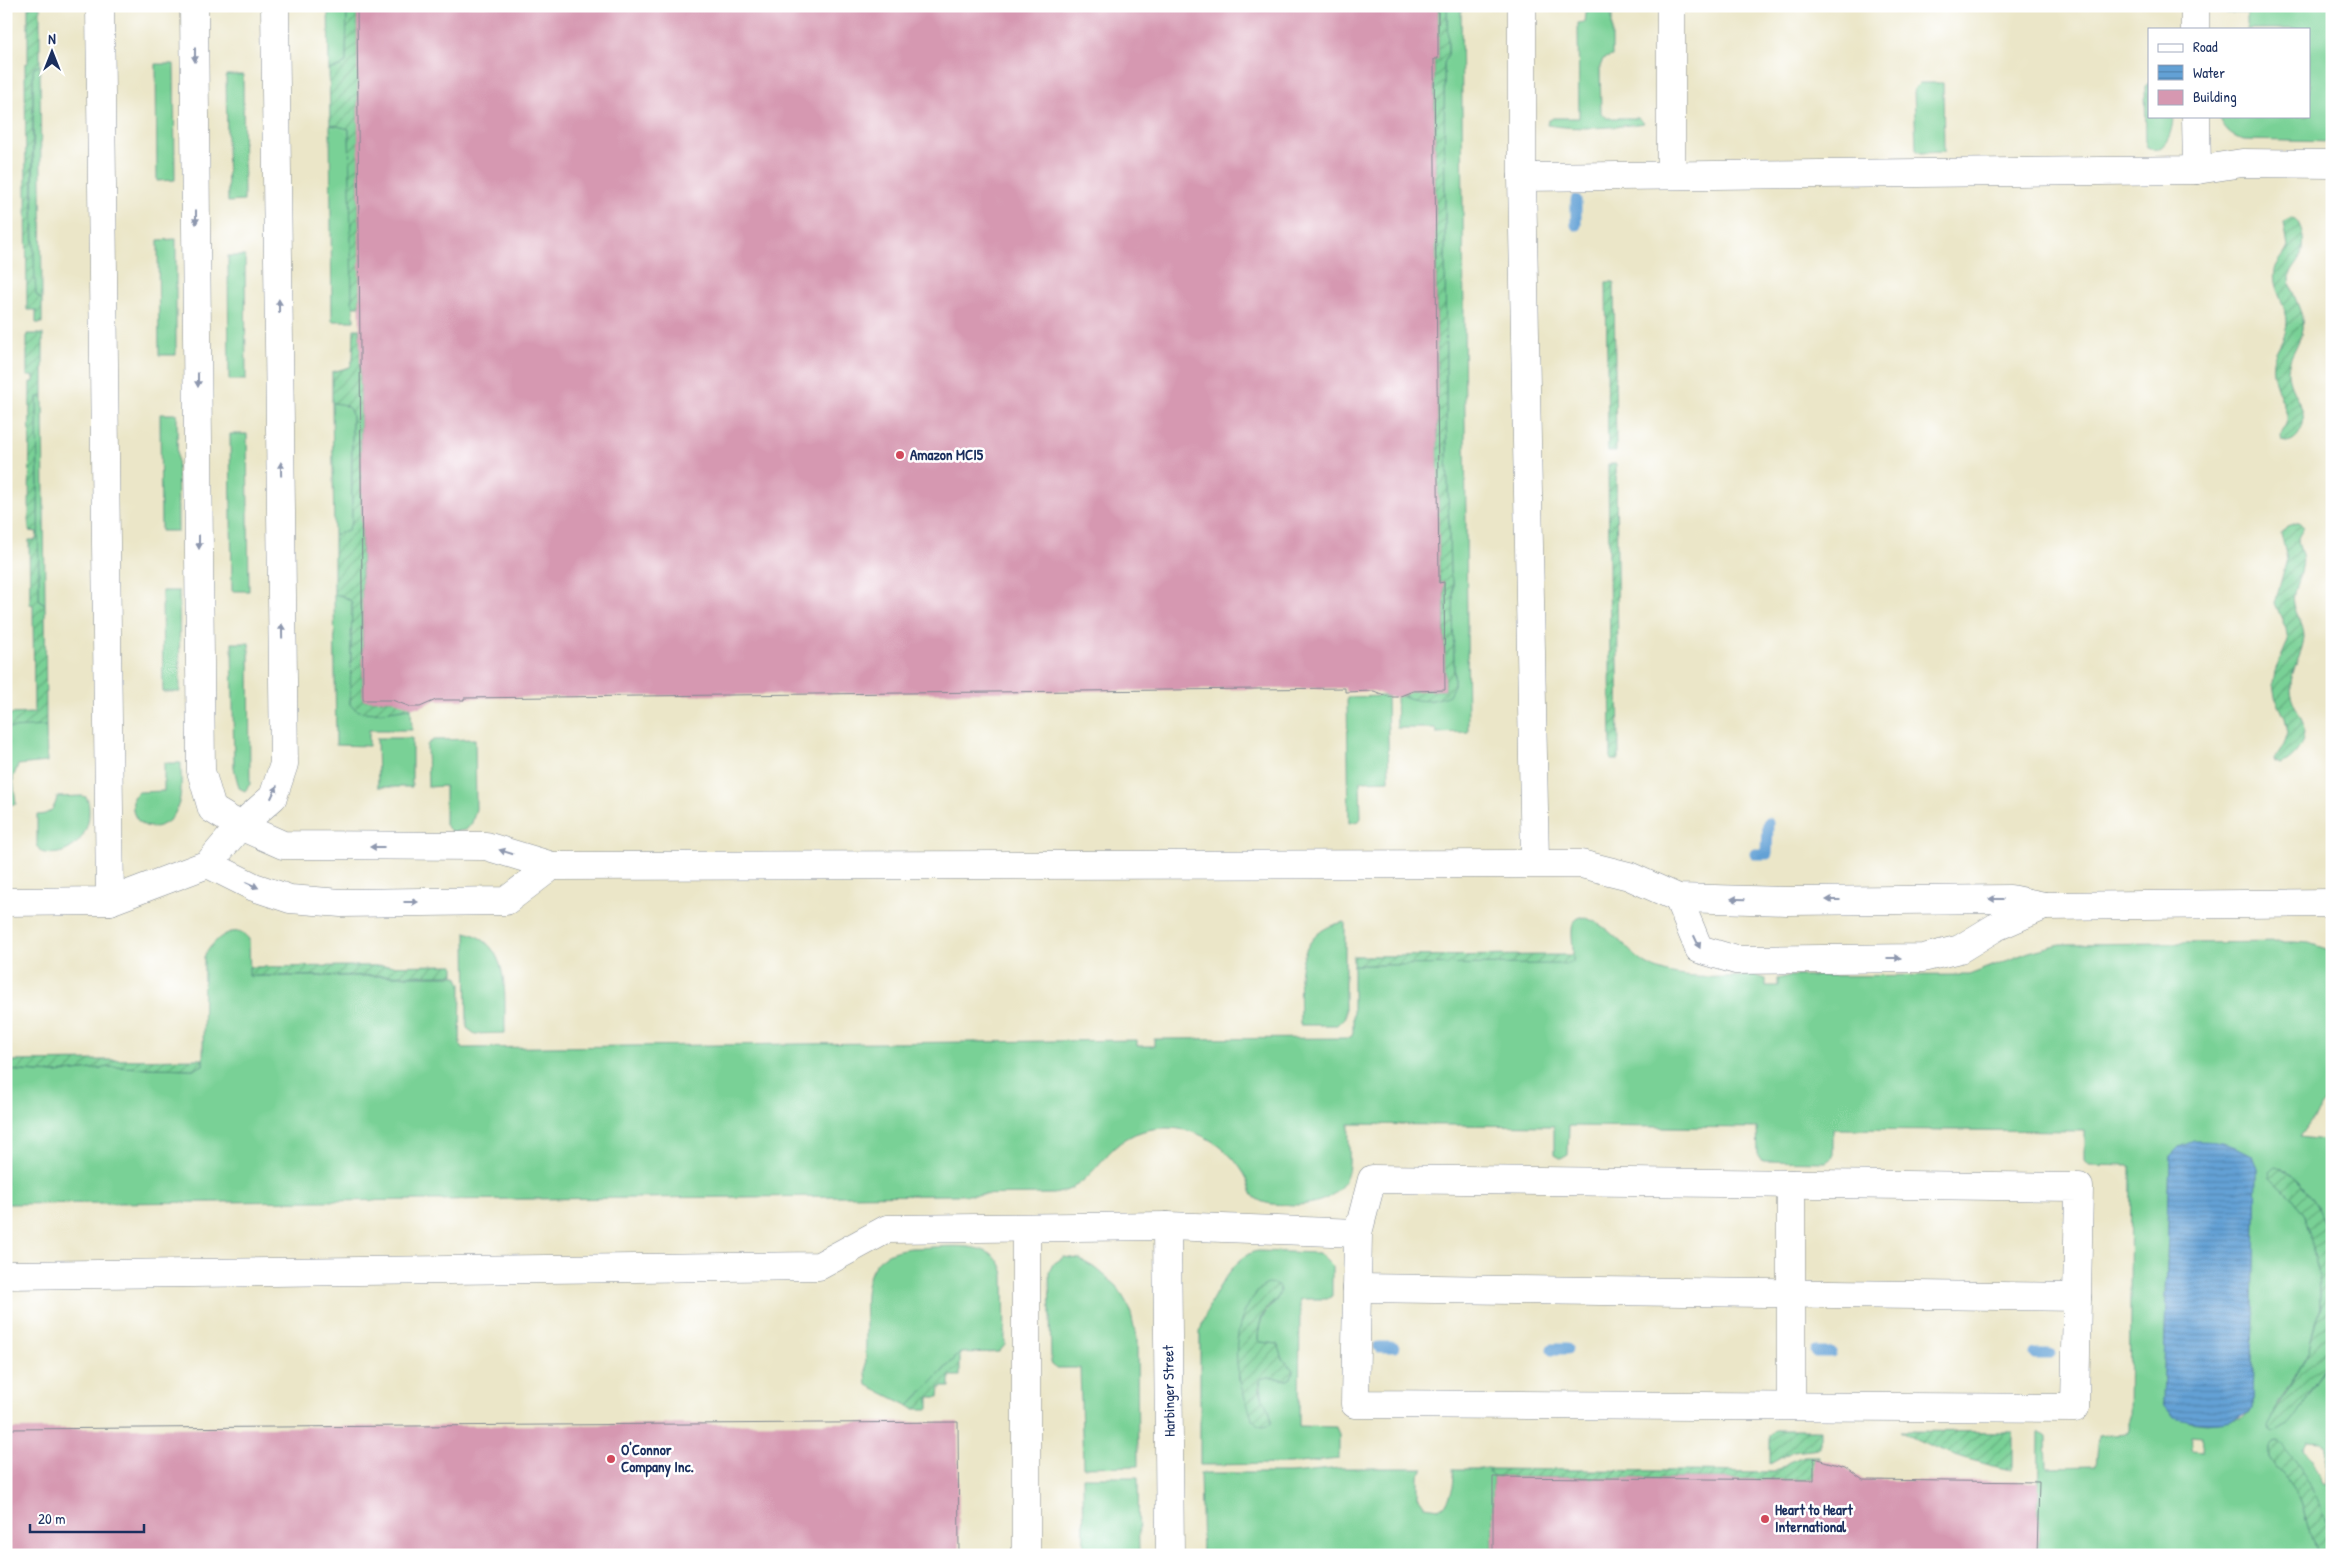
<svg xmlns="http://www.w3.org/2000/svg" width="2338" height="1561" font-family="'Patrick Hand',sans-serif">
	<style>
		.grass { fill: #79d196; stroke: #4a807a; fill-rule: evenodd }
		.garden { fill: url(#garden-furrows); stroke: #4a807a }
		.water { fill: url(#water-rules); stroke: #3f689a }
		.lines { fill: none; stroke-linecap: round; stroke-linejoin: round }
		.stream { stroke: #63a1d5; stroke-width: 11 }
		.building { fill: #d698b1 }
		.minor-casing { stroke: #838a93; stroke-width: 29 }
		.minor { stroke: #fff; stroke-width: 28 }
		.oneway { fill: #8d97ae }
		.poi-dot { fill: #d1495b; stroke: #fff; stroke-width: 2 }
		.labels { text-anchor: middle; stroke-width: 5; stroke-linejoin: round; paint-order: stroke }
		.poi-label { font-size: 15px; font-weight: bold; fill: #1b2f5e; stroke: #fff; text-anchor: start }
		.street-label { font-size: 15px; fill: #1b2f5e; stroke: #fff }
	</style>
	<defs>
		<pattern id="garden-furrows" width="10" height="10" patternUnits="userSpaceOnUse" patternTransform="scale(1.25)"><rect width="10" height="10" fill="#79d196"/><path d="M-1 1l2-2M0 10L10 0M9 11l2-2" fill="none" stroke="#62aa7e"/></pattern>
		<pattern id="water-rules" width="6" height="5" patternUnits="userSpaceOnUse" patternTransform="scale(1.25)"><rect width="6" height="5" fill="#63a1d5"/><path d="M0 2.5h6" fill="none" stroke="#5184b0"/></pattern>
	</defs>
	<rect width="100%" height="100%" fill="#fff"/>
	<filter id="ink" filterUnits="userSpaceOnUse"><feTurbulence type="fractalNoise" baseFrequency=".02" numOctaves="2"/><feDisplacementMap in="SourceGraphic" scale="10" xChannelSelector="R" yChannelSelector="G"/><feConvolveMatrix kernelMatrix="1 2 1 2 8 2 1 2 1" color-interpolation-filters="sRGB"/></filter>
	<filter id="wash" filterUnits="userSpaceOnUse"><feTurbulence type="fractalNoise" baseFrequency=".0096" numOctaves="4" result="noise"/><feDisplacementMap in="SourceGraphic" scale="20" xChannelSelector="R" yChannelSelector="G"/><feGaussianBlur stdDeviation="1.12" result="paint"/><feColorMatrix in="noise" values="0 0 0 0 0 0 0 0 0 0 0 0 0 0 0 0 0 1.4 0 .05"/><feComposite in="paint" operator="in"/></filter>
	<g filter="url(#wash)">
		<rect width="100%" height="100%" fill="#ebe6c8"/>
		<!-- grass -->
		<g class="grass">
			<path d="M 328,6 L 347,6 L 346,62 L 340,67 L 329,70 Z"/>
			<path d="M 1447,6 L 1461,6 L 1468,732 L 1436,733 L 1435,728 L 1397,728 L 1396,695 L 1430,701 L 1454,685 L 1453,581 L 1450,574 L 1446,409 L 1444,62 L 1448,55 Z"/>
			<path d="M 1587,6 L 1612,6 L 1612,56 L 1603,59 L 1600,67 L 1601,113 L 1607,118 L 1638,118 L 1644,123 C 1614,128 1578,130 1547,125 L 1548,121 L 1553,118 L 1579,118 L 1578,23 L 1585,22 Z"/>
			<path d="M 2216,6 L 2332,6 L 2332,142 L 2244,140 C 2231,137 2223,129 2218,116 L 2309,116 L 2309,29 L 2247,29 L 2247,13 L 2219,13 Z"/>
			<path d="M 156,64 L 174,64 L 175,180 L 157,181 Z"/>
			<path d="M 40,66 L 42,300 L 36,295 L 34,268 L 33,71 L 35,67 Z"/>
			<path d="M 226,75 L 243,75 L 244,201 L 228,202 Z"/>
			<path d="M 1920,83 L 1943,83 L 1944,152 L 1921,153 L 1916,150 L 1914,89 Z"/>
			<path d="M 2149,83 L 2149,116 L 2173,116 C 2173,130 2166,156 2147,148 L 2146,144 L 2145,86 Z"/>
			<path d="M 330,125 L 349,128 L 354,321 L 332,321 Z"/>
			<path d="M 176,239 L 176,355 L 159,355 L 158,240 Z"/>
			<path d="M 228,256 L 245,256 L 246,380 L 229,380 Z"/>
			<path d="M 37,397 L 43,397 L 45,604 L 40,601 L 39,597 Z"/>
			<path d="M 332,403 C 343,404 349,404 352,415 L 352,522 L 348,530 L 334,535 Z"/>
			<path d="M 160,414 L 177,414 L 178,531 L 161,531 Z"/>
			<path d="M 230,434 L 247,434 L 249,591 L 232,591 Z"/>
			<path d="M 162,591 L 179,591 L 180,692 L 163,692 Z"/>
			<path d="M 334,595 L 340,595 L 352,602 L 350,704 C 371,718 388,709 411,708 L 412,730 L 369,730 L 369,746 L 336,745 Z"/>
			<path d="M 232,643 L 249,643 L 250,784 L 245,791 L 239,788 L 234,768 Z"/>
			<path d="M 1387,696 L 1389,780 L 1360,781 L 1361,818 L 1359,821 L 1349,823 L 1347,697 Z"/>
			<path d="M 46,726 L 47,762 L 18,765 L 13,778 L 16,804 L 6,805 L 6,727 Z"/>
			<path d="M 377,738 L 412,738 L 412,787 L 378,787 Z"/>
			<path d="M 475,739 L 476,809 L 472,823 L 466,830 L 452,832 L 445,825 L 445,786 L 428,787 L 427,745 L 433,740 Z"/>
			<path d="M 164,763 L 181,763 C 181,780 183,798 175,813 C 167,828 144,834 135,816 C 132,811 133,803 133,797 L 139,792 L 164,791 Z"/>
			<path d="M 82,796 L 86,797 C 89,802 89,807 89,813 C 89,838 67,860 41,852 L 37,846 L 37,815 C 49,815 55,809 57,797 Z"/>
			<path d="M 1581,917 C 1606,921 1625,950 1646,964 C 1678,983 1720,976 1756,976 L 1766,979 L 1766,986 L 1778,986 L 1778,979 L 1788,976 L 1969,975 L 2029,952 L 2060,944 L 2294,942 L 2309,943 L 2332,951 L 2332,1096 L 2328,1097 L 2300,1137 L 2325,1140 L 2332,1136 L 2332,1245 C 2323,1213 2308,1188 2282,1167 L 2271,1178 L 2291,1197 L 2305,1216 L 2319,1274 L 2320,1292 L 2320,1306 L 2308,1352 L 2279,1404 L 2269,1429 L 2301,1407 L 2323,1370 L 2332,1341 L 2332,1555 C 2330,1549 2330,1540 2327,1533 C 2314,1491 2309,1476 2278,1443 L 2274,1444 L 2270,1449 L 2270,1460 L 2291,1486 L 2301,1502 L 2317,1555 L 2038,1555 L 2039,1432 L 2046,1437 L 2047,1467 L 2096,1466 L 2099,1435 L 2129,1433 L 2131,1166 L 2089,1165 L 2085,1160 L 2085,1131 L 1833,1129 L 1833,1157 L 1826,1162 L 1763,1161 L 1758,1154 L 1757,1128 L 1569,1126 L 1568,1155 L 1561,1159 L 1554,1155 L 1554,1126 L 1349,1124 C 1348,1137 1350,1152 1349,1165 C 1347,1195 1319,1205 1294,1205 C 1282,1204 1267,1206 1257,1199 C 1250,1195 1250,1186 1247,1179 C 1231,1148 1199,1127 1164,1128 C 1101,1130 1103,1186 1054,1194 L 6,1204 L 6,1070 L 56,1073 L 110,1067 L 194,1069 L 203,1065 L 204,957 C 211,942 234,920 249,939 L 250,976 L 457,976 L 461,984 L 460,1044 L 462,1048 L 1137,1040 L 1137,1046 L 1154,1046 L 1154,1039 L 1348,1038 L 1352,1036 L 1353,1032 L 1353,965 L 1570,963 C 1579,951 1563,922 1581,917 ZM 2194,1141 L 2257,1169 L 2252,1408 L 2242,1418 L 2208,1423 L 2189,1421 L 2163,1404 L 2170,1156 ZM 2192,1435 L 2203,1436 L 2202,1451 L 2191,1450 ZM 2308,1441 L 2322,1442 L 2328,1446 L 2326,1484 L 2323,1483 L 2311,1458 L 2304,1449 Z"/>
			<path d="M 1345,922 L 1345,1017 L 1337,1025 L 1300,1025 C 1300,985 1291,931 1345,922 Z"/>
			<path d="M 466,932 C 512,945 504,996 505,1033 L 475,1034 L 467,1028 Z"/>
			<path d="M 912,1248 C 942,1248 998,1236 1004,1275 L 1005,1345 L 999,1352 L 960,1353 L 909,1406 L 867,1385 C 865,1366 866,1347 866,1328 C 865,1289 862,1252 912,1248 Z"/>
			<path d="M 1258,1251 L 1319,1253 L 1332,1266 L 1332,1297 L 1326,1299 L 1300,1299 L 1299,1426 L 1336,1427 L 1339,1435 L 1339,1459 L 1289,1464 L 1200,1465 L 1200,1333 C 1203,1311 1234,1252 1258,1251 ZM 1275,1303 C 1263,1311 1258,1325 1258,1340 L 1260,1342 L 1278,1344 L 1283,1359 L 1293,1370 L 1291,1378 L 1287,1380 L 1268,1377 L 1260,1379 L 1263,1402 L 1270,1411 L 1239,1380 L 1237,1344 L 1244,1311 Z"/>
			<path d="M 1064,1257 L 1079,1259 L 1097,1269 L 1117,1286 L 1130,1309 L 1137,1340 L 1138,1466 L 1083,1467 L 1080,1368 L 1057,1368 L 1051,1363 L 1051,1359 L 1049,1272 L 1053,1264 Z"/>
			<path d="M 1341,1468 L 1424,1468 L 1418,1475 L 1418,1496 L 1425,1506 L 1439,1508 L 1446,1504 C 1453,1491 1455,1484 1453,1469 L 1489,1469 L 1489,1473 L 1493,1477 L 1493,1555 L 1202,1555 L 1200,1473 L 1291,1473 Z"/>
			<path d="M 1083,1477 L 1138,1477 L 1139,1555 L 1084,1555 Z"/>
		</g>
		<!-- garden -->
		<g class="garden">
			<path d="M 28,6 L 40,6 L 40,66 L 35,67 L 33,71 C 33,146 31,221 36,295 L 42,300 L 42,323 L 36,323 L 36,310 L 27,310 L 25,64 L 28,63 Z"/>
			<path d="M 347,6 L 357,6 L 360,306 L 354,306 L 352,301 L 349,129 L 330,124 L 329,70 L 340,67 L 346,62 Z"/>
			<path d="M 1438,6 L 1447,6 L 1448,55 L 1444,63 L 1446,409 L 1450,574 L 1453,581 L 1454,685 L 1449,695 C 1431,703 1412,703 1396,691 L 1445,690 L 1444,582 L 1439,583 L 1434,59 L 1438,59 Z"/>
			<path d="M 2291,218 L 2297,221 C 2303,229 2305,244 2302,254 C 2299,263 2290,269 2290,278 C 2291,297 2305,310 2302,330 C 2300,344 2289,355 2288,370 C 2287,394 2315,411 2298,435 C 2295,439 2291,442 2285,442 L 2282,441 C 2278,431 2289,425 2287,416 C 2283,398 2270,380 2273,361 C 2276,347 2287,337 2287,322 C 2287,304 2271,289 2275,270 C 2277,262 2285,255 2288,247 L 2284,223 Z"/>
			<path d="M 1606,282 L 1614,282 L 1616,452 L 1608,452 Z"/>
			<path d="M 354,329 L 360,329 L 363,700 L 411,700 L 411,708 C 396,709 359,720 350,704 L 352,602 L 341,595 L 334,595 L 334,535 L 348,530 L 352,522 L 352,415 C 349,404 343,404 332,403 L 332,372 L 350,367 L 353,358 Z"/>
			<path d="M 27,334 L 43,334 L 43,397 L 37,397 L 39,597 L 40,601 L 45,604 L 46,726 L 11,728 L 6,727 L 6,714 L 34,713 L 33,605 L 30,604 L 29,540 L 36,540 L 37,532 L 29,531 L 30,382 L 34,382 L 34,376 L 27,376 Z"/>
			<path d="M 1608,464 L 1616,464 L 1619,760 L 1611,760 Z"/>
			<path d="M 2299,522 L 2304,526 L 2298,538 C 2298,549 2305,554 2302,567 C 2300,580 2291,590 2294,604 C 2296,616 2304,624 2304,637 C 2303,656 2290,669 2291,688 C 2291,707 2308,719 2303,739 C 2301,749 2290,761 2281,764 L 2275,762 L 2274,759 L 2284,745 L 2288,732 L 2285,718 L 2275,697 L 2273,683 L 2275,671 L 2288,641 L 2286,629 L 2275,603 L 2287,559 L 2281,533 L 2287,526 Z"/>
			<path d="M 1573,955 L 1573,962 L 1565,964 L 1353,965 L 1353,956 Z"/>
			<path d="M 454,965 L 454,975 L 249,976 L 249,967 Z"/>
			<path d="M 203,1059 L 203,1065 L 194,1069 L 110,1067 L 56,1073 L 6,1070 L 6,1061 Z"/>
			<path d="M 2276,1166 C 2286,1168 2293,1177 2300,1184 C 2333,1221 2332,1248 2332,1294 C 2332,1309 2333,1325 2332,1340 C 2329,1363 2315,1383 2303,1403 C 2297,1413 2288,1429 2275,1433 L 2271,1432 L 2269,1426 L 2308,1352 L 2320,1306 L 2320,1292 L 2319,1274 L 2305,1216 L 2291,1197 L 2271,1178 L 2270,1171 Z"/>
			<path d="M 1272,1283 L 1279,1287 L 1280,1291 C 1277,1304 1272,1302 1265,1311 C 1260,1319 1258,1330 1258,1340 L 1260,1342 L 1278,1344 L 1283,1359 L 1293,1370 L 1291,1378 L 1287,1380 L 1268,1377 L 1260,1379 C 1257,1401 1274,1408 1271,1424 C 1267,1425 1263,1427 1259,1425 C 1253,1423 1250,1412 1248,1406 C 1234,1372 1230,1331 1252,1299 C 1258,1291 1261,1285 1272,1283 Z"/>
			<path d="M 960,1353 L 960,1376 L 950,1376 L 950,1387 L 940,1387 L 939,1397 L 929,1397 L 929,1409 L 914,1409 L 909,1406 Z"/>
			<path d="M 1775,1430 L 1820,1430 L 1820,1448 L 1793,1451 L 1770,1464 L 1770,1435 Z"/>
			<path d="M 1900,1431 L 2012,1432 L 2012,1470 C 1972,1462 1935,1450 1900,1431 Z"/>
			<path d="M 2278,1443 C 2285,1445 2289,1454 2294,1459 C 2316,1488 2329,1518 2331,1555 L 2317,1555 L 2301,1502 L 2291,1486 L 2270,1460 L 2270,1449 L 2274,1444 Z"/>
			<path d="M 1804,1456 L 1819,1456 L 1819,1480 L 1493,1477 L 1489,1473 L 1489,1469 L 1774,1472 L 1789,1462 Z"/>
		</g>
		<!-- water -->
		<path class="water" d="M 2194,1141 C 2218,1141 2231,1143 2252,1155 L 2257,1169 L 2252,1408 C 2231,1428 2199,1423 2173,1417 L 2163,1404 L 2170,1156 L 2179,1147 Z"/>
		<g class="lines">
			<!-- stream -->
			<g class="stream">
				<path d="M 1576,200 L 1576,225"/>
				<path d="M 1755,854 L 1767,854 L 1768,823"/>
				<path d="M 1379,1347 L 1394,1347"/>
				<path d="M 1552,1349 L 1567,1349"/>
				<path d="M 1816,1352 L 1831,1352"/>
				<path d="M 2035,1354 L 2050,1354"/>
			</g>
		</g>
		<g id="blocks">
			<!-- building -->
			<g class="building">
				<path d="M 357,6 L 1438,6 L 1438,59 L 1434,59 L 1439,583 L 1444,582 L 1445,690 L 1413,691 L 1398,697 L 1389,697 L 1374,691 L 1345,692 L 1345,688 L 464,698 L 464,700 L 436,700 L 420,707 L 411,707 L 392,700 L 363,700 Z"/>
				<path d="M 958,1422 L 959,1555 L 6,1555 L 6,1429 Z"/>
				<path d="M 1814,1458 L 1845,1467 L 1863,1480 L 2039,1482 L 2037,1555 L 1493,1555 L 1493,1477 L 1814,1480 Z"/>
			</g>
		</g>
	</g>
	<g filter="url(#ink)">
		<use href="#blocks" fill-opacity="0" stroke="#838a93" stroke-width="1"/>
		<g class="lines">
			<defs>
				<g id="minor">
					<path d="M 100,6 L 110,901"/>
					<path d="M 194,6 L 201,771 L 212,809 L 240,826 L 283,845 L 486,846 L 552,866 L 1581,864 L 1629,876 L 1678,898 L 1787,901 L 2010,899 L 2044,906 L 2332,903"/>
					<path d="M 1522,6 L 1522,177 L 1535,863"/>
					<path d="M 1671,6 L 1671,174"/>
					<path d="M 2195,6 L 2195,29"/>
					<path d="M 2196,116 L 2197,170"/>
					<path d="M 1522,177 L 2197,170 L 2242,163 L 2332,164"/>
					<path d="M 208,864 L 254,887 L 290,899 L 341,903 L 506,901 L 552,866"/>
					<path d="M 1678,898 L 1699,949 L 1736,960 L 1923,958 L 1960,949 L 1996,927 L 2044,906"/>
					<path d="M 6,902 L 110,901 L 208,864 L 240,826 L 273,797 L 284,764 L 275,6"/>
					<path d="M 1791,1184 L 1791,1406"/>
					<path d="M 1167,1226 L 1170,1555"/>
					<path d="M 1026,1229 L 1026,1555"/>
					<path d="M 6,1275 L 819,1266 L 887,1229 L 1167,1226 L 1358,1233 L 1372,1179 L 2079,1187 L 2075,1408 L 1355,1404 L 1358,1233"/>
					<path d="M 1357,1288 L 2077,1297"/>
				</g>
			</defs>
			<!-- minor casing -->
			<use href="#minor" class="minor-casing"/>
			<!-- minor -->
			<use href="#minor" class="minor"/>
		</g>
		<!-- one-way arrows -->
		<defs><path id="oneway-solid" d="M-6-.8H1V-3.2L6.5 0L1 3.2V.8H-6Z" transform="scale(1.25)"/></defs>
		<g class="oneway">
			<use href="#oneway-solid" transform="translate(195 55) rotate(90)"/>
			<use href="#oneway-solid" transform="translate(196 217) rotate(90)"/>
			<use href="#oneway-solid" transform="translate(279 306) rotate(-91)"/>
			<use href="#oneway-solid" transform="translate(198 380) rotate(90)"/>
			<use href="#oneway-solid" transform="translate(281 469) rotate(-91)"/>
			<use href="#oneway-solid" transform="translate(199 542) rotate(90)"/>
			<use href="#oneway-solid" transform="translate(282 631) rotate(-91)"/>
			<use href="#oneway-solid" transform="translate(274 792) rotate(-65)"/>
			<use href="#oneway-solid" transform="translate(377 847) rotate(180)"/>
			<use href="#oneway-solid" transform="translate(506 852) rotate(-163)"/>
			<use href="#oneway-solid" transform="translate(252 885) rotate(24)"/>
			<use href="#oneway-solid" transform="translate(1738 899) rotate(-178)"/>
			<use href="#oneway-solid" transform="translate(1996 899) rotate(180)"/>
			<use href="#oneway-solid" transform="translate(1833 900) rotate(180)"/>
			<use href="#oneway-solid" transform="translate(411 902)"/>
			<use href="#oneway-solid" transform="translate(1697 942) rotate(65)"/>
			<use href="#oneway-solid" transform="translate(1894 958)"/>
		</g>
	</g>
	<!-- markers -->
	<g class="poi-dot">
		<circle cx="900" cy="455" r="5"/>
		<circle cx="611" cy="1459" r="5"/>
		<circle cx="1765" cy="1519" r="5"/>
	</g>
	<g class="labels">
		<!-- poi labels -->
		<g class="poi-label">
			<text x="910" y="460">Amazon MCI5</text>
			<text x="621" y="1455">O'Connor<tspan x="621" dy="17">Company Inc.</tspan></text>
			<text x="1775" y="1515">Heart to Heart<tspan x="1775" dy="17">International</tspan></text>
		</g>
		<!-- street labels -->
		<g class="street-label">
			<text transform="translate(1169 1391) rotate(-91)" y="5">Harbinger Street</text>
		</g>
	</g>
	<!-- margin -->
	<rect width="2338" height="1561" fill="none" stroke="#fff" stroke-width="25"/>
	<!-- legend -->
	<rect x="2148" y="28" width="162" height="90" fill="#ffffff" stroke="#a4acbf"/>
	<rect x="2158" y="44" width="25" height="8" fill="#ffffff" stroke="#a4acbf"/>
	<text x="2193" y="52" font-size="15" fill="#1b2f5e">Road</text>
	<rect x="2158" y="65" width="25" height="15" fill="url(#water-rules)" stroke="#a4acbf"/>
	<text x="2193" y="78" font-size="15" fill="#1b2f5e">Water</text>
	<rect x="2158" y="90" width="25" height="15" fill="#d698b1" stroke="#a4acbf"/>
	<text x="2193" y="102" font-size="15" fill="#1b2f5e">Building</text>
	<!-- north arrow -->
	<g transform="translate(52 52)" stroke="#ffffff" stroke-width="4" paint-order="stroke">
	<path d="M0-4L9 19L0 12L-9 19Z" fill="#1b2f5e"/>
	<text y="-8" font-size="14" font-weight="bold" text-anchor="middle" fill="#1b2f5e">N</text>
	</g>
	<!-- scale -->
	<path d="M30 1524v8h114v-8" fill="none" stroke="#1b2f5e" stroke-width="2.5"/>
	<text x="38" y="1524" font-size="15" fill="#1b2f5e" stroke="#ffffff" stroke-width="4" paint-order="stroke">20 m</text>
</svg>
